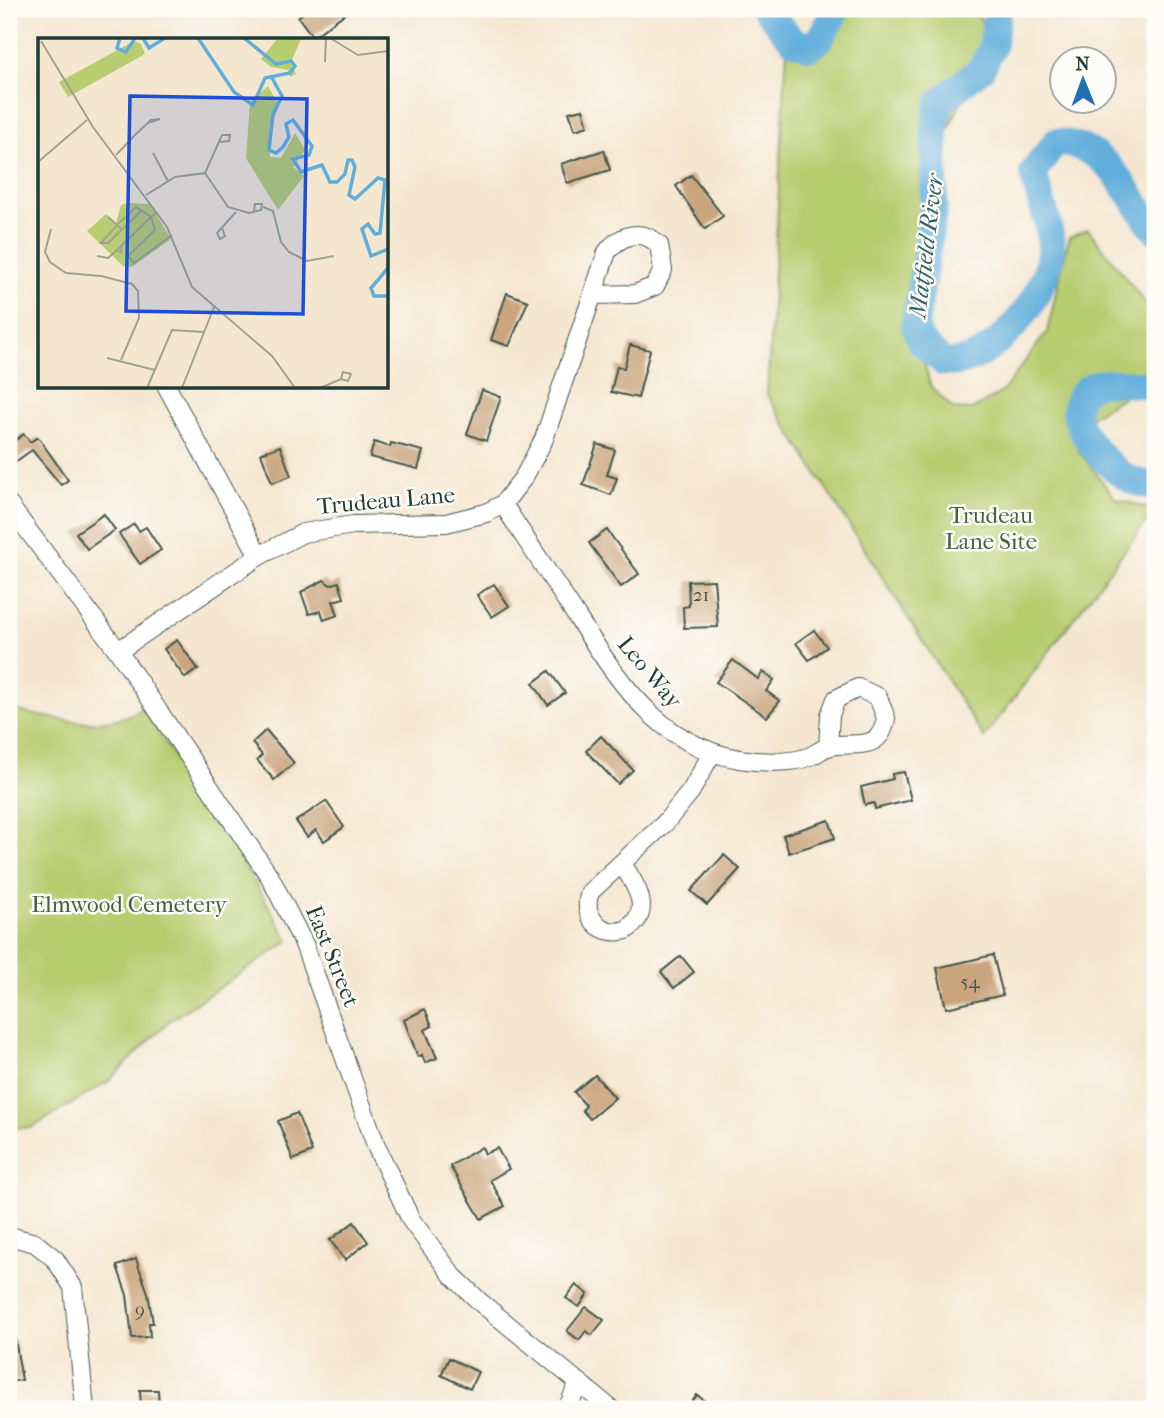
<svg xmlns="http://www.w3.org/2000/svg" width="1164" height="1418" font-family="'IM FELL French Canon',serif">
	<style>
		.green { fill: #b8cc70; stroke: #6c8452; stroke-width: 2 }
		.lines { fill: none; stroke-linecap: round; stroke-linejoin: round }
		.river { stroke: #62aedb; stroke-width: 28 }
		.building { fill: #caa57e }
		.minor-casing { stroke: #3f564b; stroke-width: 20 }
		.minor { stroke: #fff; stroke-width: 18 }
		.labels { text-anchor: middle; stroke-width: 5; stroke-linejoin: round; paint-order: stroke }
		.number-label { font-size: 19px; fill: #4a5746 }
		.street-label { font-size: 23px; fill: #1f3d34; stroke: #fdfcf7 }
		.park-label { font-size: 23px; fill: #456143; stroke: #fdfcf7 }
		.water-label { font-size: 24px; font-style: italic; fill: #335f66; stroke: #fdfcf7 }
		.inset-river { fill: none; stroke: #62aedb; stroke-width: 3.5 }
		.inset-road { fill: none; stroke: #9fa292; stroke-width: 2 }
		.view { fill: #1d4ed8; fill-opacity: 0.15; stroke: #1d4ed8; stroke-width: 3.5 }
		.inset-edge { fill: none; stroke: #1f3d34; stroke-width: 3.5 }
	</style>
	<rect width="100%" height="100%" fill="#fdfcf7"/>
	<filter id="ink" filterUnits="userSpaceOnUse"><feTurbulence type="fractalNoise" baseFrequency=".0143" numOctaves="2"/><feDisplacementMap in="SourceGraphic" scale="14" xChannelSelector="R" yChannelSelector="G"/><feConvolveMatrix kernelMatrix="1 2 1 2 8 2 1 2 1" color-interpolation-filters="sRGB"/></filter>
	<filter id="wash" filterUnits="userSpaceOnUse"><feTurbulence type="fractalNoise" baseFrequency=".00686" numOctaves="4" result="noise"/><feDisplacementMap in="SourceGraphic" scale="28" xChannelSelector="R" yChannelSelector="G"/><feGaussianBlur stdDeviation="1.57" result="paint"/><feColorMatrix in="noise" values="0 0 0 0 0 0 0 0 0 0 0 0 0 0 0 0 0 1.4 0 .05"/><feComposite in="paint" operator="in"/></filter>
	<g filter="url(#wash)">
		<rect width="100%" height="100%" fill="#f5e6d0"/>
		<!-- green -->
		<g class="green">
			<path d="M 827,9 L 975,9 L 982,22 L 983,53 L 946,135 L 918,223 L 917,339 L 931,387 L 953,409 L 972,410 L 1003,391 L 1047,332 L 1069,237 L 1088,229 L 1146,304 L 1155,324 L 1153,379 L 1084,421 L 1078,450 L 1116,499 L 1155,510 L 984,738 L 767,395 L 788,31 L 808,37 L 822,28 Z"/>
			<path d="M 142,708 L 232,844 L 289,941 L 169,1021 L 109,1081 L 31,1128 L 9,1128 L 9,709 C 52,718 103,734 142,708 Z"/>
		</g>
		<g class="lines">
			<!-- river -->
			<g class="river">
				<path d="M 766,9 L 792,40 L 810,47 L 819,41 L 837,9"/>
				<path d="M 998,9 L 992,48 L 981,69 L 940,102 L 935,126 L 934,205 L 915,325 L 920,341 L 943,362 C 992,370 1051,292 1051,246 C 1051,224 1037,194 1033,172 L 1056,142 C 1112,146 1125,193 1155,230"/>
				<path d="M 1155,385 C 1139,386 1104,378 1091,386 C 1050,411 1105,465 1129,479 C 1137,483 1147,484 1155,487"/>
			</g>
		</g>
		<g id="blocks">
			<!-- building -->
			<g class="building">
				<path d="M 309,9 L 351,9 L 313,37 L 298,17 Z"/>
				<path d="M 583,109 L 588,126 L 575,130 L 569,112 Z"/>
				<path d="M 604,150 L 610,170 L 567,183 L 561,164 Z"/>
				<path d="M 691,175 L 723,216 L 705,229 L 676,186 Z"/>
				<path d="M 507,293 L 528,301 L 509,346 L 491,340 Z"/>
				<path d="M 630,345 L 650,350 L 638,398 L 611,392 L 617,366 L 624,368 Z"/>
				<path d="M 482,390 L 501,397 L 486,441 L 467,434 Z"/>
				<path d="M 24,434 L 30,442 L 38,437 L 68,480 L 61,485 L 32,450 L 15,462 L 9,453 L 9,445 Z"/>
				<path d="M 374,442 L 390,447 L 391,443 L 423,451 L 418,469 L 370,457 Z"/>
				<path d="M 597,444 L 615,450 L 607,475 L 617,478 L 611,495 L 583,485 Z"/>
				<path d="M 280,446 L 291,476 L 272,483 L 261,453 Z"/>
				<path d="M 104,514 L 115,530 L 87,549 L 76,533 Z"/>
				<path d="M 134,524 L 139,531 L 146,527 L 161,550 L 140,564 L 119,534 Z"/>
				<path d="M 607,530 L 639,574 L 621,587 L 589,543 Z"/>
				<path d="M 324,580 L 330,585 L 339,582 L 344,598 L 333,601 L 338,615 L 324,620 L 321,611 L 309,614 L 301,592 Z"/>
				<path d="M 714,580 L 718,627 L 684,628 L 683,607 L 689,606 L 688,581 Z"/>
				<path d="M 494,584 L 509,606 L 492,617 L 477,595 Z"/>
				<path d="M 814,630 L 827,647 L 809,660 L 796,643 Z"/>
				<path d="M 177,640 L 198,669 L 185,678 L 164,649 Z"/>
				<path d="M 733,660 L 758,679 L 763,672 L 774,680 L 766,691 L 780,701 L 767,717 L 716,682 Z"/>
				<path d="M 549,671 L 565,693 L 548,705 L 533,683 Z"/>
				<path d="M 266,730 L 294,763 L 274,780 L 257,760 L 262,755 L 252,743 Z"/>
				<path d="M 601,736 L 633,770 L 618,784 L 586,751 Z"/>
				<path d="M 904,772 L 911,800 L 875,809 L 874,803 L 865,805 L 861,787 L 893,779 L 892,774 Z"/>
				<path d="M 326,801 L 344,827 L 324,841 L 316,830 L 307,837 L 296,821 Z"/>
				<path d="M 829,820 L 835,838 L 789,853 L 783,835 Z"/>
				<path d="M 724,855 L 740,869 L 707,905 L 691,891 Z"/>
				<path d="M 993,955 L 1003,995 L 946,1008 L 937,968 Z"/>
				<path d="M 681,956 L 694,972 L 674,988 L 661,972 Z"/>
				<path d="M 425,1009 L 432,1026 L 425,1030 L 437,1058 L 425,1063 L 422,1055 L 418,1057 L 404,1020 Z"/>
				<path d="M 595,1075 L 615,1098 L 590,1119 L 582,1110 L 586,1106 L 574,1092 Z"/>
				<path d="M 297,1113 L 312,1152 L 293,1160 L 278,1121 Z"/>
				<path d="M 482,1147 L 485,1154 L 497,1148 L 509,1169 L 490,1180 L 505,1206 L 481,1219 L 450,1166 Z"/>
				<path d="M 354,1222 L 368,1242 L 345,1260 L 330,1240 Z"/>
				<path d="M 136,1259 L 148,1293 L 153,1323 L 149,1323 L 150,1337 L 132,1338 L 127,1295 L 117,1266 Z"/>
				<path d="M 576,1285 L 588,1294 L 579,1307 L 566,1298 Z"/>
				<path d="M 586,1307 L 604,1320 L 592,1335 L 586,1331 L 579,1340 L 567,1331 Z"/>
				<path d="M 9,1339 L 15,1339 L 22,1380 L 9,1382 Z"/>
				<path d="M 449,1358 L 478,1372 L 470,1389 L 441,1375 Z"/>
				<path d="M 140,1390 L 158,1390 L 159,1409 L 141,1409 Z"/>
				<path d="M 697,1395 L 716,1409 L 687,1409 Z"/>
			</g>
		</g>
	</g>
	<g filter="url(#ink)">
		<use href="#blocks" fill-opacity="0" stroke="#3f564b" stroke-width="2"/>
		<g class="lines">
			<defs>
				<g id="minor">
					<path d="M 167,387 L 259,556"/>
					<path d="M 503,504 C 528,543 554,581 579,620 C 623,688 666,754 755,761 C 772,762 792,763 808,757 C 815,755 820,750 827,747 C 851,739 880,756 886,718 L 878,697 L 858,688 L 836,699 L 830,715 L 828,747"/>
					<path d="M 9,505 L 118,651 L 270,877 L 304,944 L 377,1148 L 411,1220 L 453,1276 L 480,1302 L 611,1409"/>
					<path d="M 118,651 L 259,556 L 303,533 L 353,525 L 446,523 L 486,513 L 503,504 L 524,477 L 544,439 L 607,252 C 621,234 642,228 659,245 L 663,270 L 655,286 L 635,294 L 594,295"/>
					<path d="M 622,863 C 635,885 655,911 626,930 C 601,937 581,917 590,892 L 665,823 L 691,791 L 712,753"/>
					<path d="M 9,1236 L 35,1243 L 55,1259 L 73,1287 L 85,1409"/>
					<path d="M 567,1409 L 579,1382"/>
				</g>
			</defs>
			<!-- minor casing -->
			<use href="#minor" class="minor-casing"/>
			<!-- minor -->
			<use href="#minor" class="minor"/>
		</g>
	</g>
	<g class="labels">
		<!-- number labels -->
		<g class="number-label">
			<text x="701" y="601">21</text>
			<text x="970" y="988">54</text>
			<text x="140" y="1316">9</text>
		</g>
		<!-- street labels -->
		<g class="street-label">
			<text transform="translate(386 500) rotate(-5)" y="8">Trudeau Lane</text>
			<text transform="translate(650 672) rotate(50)" y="8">Leo Way</text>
			<text transform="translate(333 956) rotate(68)" y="8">East Street</text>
		</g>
		<!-- park labels -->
		<g class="park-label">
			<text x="991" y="523">Trudeau<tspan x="991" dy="26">Lane Site</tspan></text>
			<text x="129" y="912">Elmwood Cemetery</text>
		</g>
		<!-- water labels -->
		<g class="water-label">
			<text transform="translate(926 246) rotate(-83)" y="8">Matfield River</text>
		</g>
	</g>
	<!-- overview -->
	<g transform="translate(38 38)">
		<rect width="350" height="350" fill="#f5e6d0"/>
		<path d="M 240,0 L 263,1 L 253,24 L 258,36 L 252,39 L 250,32 L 233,29 L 223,21 ZM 96,3 L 103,6 L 107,16 L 30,59 L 21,44 ZM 230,48 L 241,68 L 231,94 L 232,119 L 243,120 L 257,95 L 267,112 L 255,129 L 266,138 L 240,172 L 208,120 L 212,64 ZM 89,165 L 112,166 L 133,201 L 94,229 L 85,228 L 49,193 L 68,176 L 78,185 L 83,167 Z" fill="#b8cc70"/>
		<path class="inset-river" d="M 82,0 L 79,10 L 88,14 L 97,0M 105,0 L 111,10 L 127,0M 160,0 L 196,54 L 215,67 L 227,40 L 252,35 L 257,28 L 253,23 L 238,26 L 206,0M 234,40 L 244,58 L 235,76 L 231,112 L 238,115 L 245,109 L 251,99 L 248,86 L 255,82 L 274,108 L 271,117 L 255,121 L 263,134 L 284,127 L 292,144 L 299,144 L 307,136 L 310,122 L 314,122 L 317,129 L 311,157 L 317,161 L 340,140 L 347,142 L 342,195 L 337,196 L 330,186 L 324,191 L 333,218 L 350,211M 350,230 L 333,250 L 336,258 L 350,258"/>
		<path class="inset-road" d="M 292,0 L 320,17 L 350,13M 3,3 L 55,89 L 129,189 L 154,249 L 234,318 L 257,350M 287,24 L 288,0M 115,115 L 130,143M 78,117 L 97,97 L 113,82 L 122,81 L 110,85M 0,124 L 49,82M 167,135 L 190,169 L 211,175 L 223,172 L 224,166 L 217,166 L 216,173M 108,157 L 137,139 L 167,135 L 184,97 L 192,97 L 191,103 L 181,104M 225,169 L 235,173 L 243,204 L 251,214 L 269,223 L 296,218M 119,174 L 113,179 L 117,192 L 90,218 L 96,225 L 134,197M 70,179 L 79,187 L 98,169 L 113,179 L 78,213 L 83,214 L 84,208M 184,190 L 187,198 L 182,201 L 179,195 L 198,174M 13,191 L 7,214 L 12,224 L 28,235 L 63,238 L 94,246 L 100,253 L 101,280 L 83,322M 84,191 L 79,187 L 63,205 L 70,205 L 103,173M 59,218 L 70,220 L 78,213M 69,320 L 117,332M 109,350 L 134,292 L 166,294M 144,350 L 176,269M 282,350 L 303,341 L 310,343 L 313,336 L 305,334 L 303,341"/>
		<path class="view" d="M 92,58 L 269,61 L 265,276 L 88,273 Z"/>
		<rect width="350" height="350" class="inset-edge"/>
	</g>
	<!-- margin -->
	<rect width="1164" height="1418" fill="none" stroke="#fdfcf7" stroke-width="35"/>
	<!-- north arrow -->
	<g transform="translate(1083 80) rotate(359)"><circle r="33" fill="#fdfcf7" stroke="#a4b0a9" stroke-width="2"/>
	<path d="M0-5L12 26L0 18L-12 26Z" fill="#1f6fb2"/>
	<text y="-10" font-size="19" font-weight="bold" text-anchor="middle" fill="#1f3d34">N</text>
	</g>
</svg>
